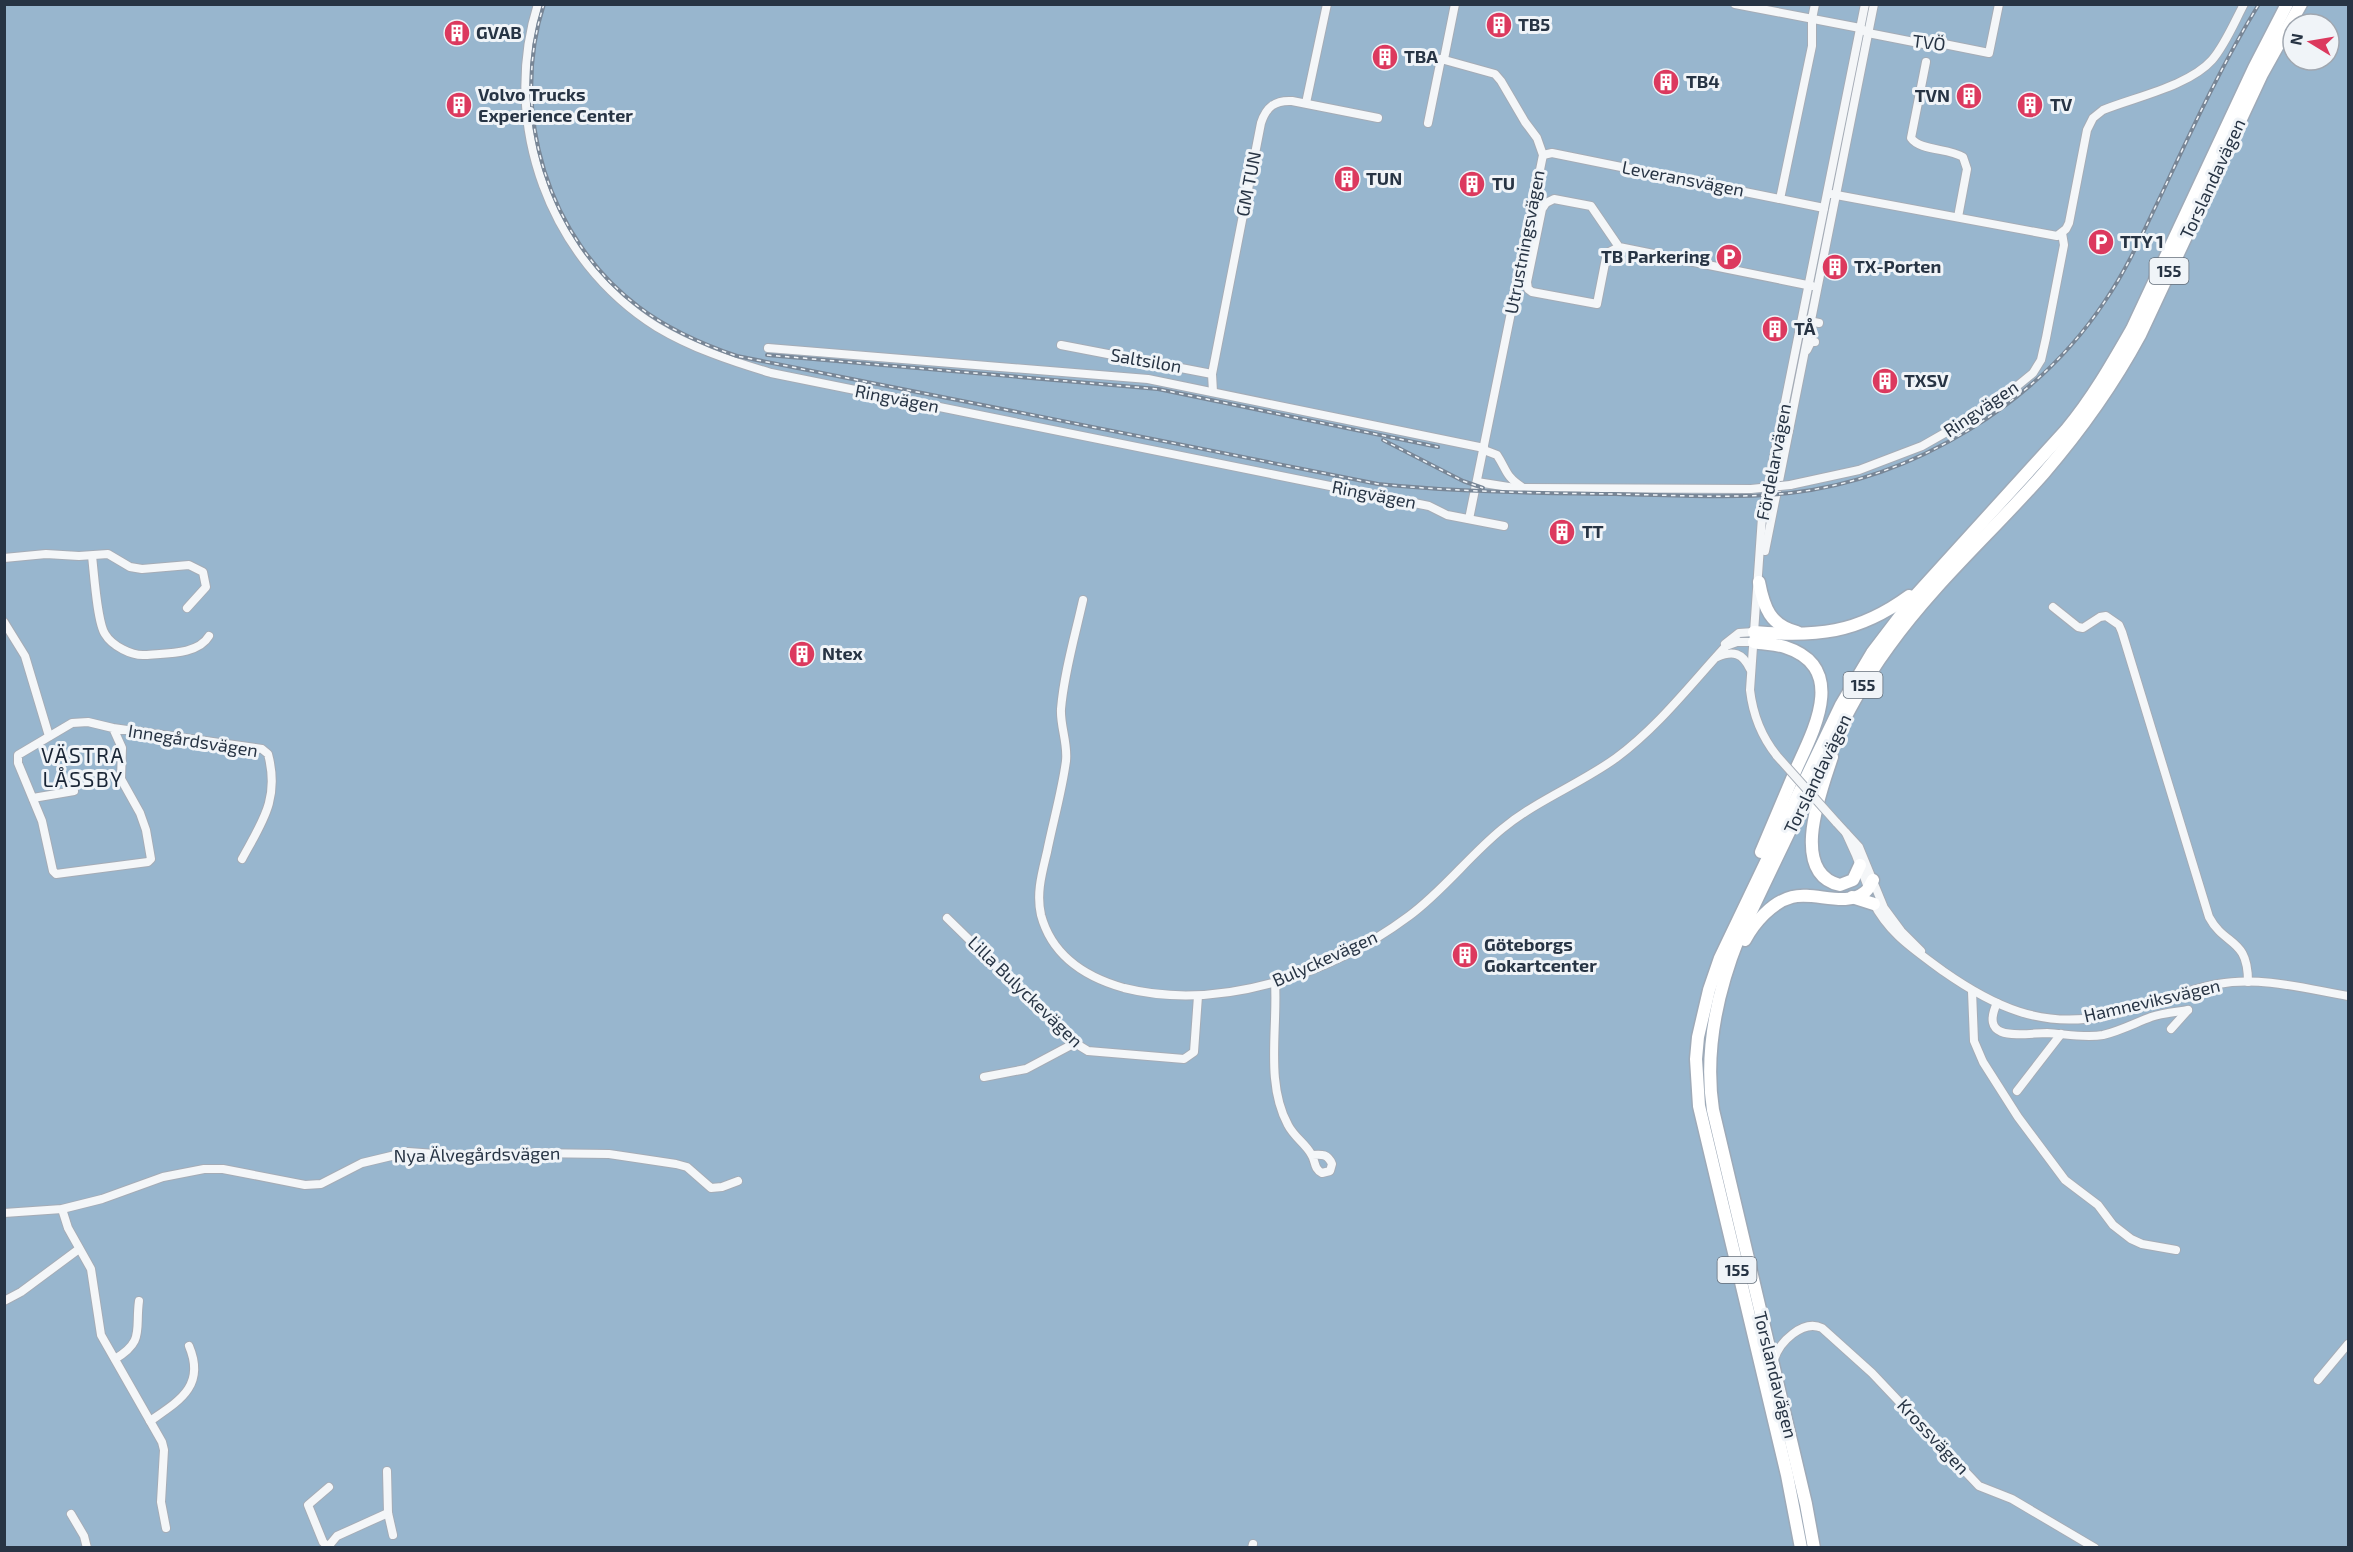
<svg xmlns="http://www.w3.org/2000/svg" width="2353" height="1552" font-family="'Exo 2',sans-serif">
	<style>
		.water { fill: #98b6ce; fill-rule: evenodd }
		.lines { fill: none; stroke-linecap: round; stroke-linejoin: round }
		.street-casing { stroke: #a5acb6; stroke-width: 10 }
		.primary-casing { stroke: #9eaab8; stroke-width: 15 }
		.street { stroke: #f4f6f8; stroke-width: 8 }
		.primary { stroke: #fff; stroke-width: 12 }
		.rail-casing { stroke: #788696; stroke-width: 4 }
		.rail { stroke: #f0f4f8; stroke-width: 1.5; stroke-dasharray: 4.5; stroke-linecap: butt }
		.street-bridge-casing { stroke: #a5acb6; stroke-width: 10; stroke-linecap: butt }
		.street-bridge { stroke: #f4f6f8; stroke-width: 8 }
		.labels { text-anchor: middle; stroke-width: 6; stroke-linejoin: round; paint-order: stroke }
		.shield { fill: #f0f4f8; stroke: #636e7a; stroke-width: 1.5 }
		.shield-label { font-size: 16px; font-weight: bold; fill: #273444 }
		.poi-label { font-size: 18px; font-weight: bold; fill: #273444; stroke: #f0f4f8; text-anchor: start }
		.street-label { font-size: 18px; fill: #273444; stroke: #f0f4f8 }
		.quarter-label { font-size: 21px; letter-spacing: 1.5px; fill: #192535; stroke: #f0f4f8 }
	</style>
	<rect width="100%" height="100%" fill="#e0e5eb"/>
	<!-- water -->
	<path class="water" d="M 5,5 L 2348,5 L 2348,1547 L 5,1548 ZM 2293,24 L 2329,24 L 2329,60 L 2293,60 Z"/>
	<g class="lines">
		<defs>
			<g id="street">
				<path d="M 538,4 C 500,124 550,260 657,327 C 692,348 731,361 771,373 L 1429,506 L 1447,515 L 1504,526"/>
				<path d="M 1735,4 L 1860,28 L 1868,33 L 1924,44 L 1929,41 L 1989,53 L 1999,4"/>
				<path d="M 1444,59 L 1455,4"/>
				<path d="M 1926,62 L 1911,138 C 1920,151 1949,148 1963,157 L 1967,169 L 1958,217"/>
				<path d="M 1306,103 L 1327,4"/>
				<path d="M 1428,123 L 1441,59 L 1495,74 L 1501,81 L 1525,122 L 1537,138 L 1543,155 L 1469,519"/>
				<path d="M 1543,155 L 1552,153 L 1824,208"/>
				<path d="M 1831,194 L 2057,236 L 2066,229 L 2069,223 L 2087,130 L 2093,118 L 2103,110 C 2135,97 2189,86 2212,60 C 2225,45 2234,23 2244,4"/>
				<path d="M 1780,199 L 1812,46 L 1812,19 L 1815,4"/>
				<path d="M 1619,247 L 1591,206 L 1554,199 L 1546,203 L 1542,209 L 1527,282 L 1528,289 L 1532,292 L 1597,304 L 1607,253 L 1619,247 L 1812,286"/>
				<path d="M 1806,325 L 1814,322 L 1819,323"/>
				<path d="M 1061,345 L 1212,374 L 1213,392"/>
				<path d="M 768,348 L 1148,379 L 1484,448"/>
				<path d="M 1807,350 L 1811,342 L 1815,342"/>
				<path d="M 1212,374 L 1261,123 C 1266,107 1275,100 1292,101 L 1378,118"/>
				<path d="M 1484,450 L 1497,455 C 1507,470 1505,476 1522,487"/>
				<path d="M 1477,482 L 1515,488 L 1751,489"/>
				<path d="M 1790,485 L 1859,470 L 1922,446 L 1994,405 L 2033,373 L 2041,360 L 2046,338 L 2064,245 L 2062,233"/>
				<path d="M 1765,551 L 1874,4"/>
				<path d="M 92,556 C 94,572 97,622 105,634 C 112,646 132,656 145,655 C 165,653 198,655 209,636"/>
				<path d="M 4,558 L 46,554 L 79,556 L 108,554 L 130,567 L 142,569 L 189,565 L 203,572 L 206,587 L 187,608"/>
				<path d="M 1083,600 C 1075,636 1064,673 1061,709 C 1060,726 1068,743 1066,761 C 1062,791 1053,822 1047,852 C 1042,873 1036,893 1041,915 C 1052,956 1085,977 1124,988 C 1220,1012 1331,974 1409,916 C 1443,891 1469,856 1502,829 C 1537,800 1580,784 1616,758 C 1659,726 1690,685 1726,646 L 1737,642 L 1754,642"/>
				<path d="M 2053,607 L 2078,627 L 2083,628 L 2100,617 L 2106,616 L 2119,625 L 2122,632 L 2209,917 C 2225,947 2248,937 2248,982"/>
				<path d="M 4,622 L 25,656 L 49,736"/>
				<path d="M 1725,644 L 1739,633 L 1754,632"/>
				<path d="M 1717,657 C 1733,650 1743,653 1750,669"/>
				<path d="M 113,728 L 88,722 L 72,723 L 18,755 L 18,763 L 42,821 L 53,871 L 56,874 L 148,862 L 151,859 L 146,830 L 140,813 L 121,779 L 122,748 L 113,728 L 262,749 L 268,754 C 280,799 262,822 242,859"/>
				<path d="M 1777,756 C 1761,736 1753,716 1750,690 L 1762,517 L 1865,4"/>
				<path d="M 33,798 L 74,791"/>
				<path d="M 1836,822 L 1859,847 L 1884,908 L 1901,931 L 1921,951"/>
				<path d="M 1846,833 L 1856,855 L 1869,890"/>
				<path d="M 1873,902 C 1889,934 1915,950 1943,971 C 1993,1006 2041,1029 2104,1016 C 2142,1009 2179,991 2218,984 C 2260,976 2307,989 2348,996"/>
				<path d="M 947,918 L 1075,1043 L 1088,1051 L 1184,1059 L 1194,1052 L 1198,996"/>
				<path d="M 1275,982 C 1278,1028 1265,1083 1288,1125 C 1294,1137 1306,1144 1311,1154 C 1316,1161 1313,1168 1322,1173 L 1330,1171 L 1332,1164 C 1328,1154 1322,1154 1312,1155"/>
				<path d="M 1972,991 L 1974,1041 L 1983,1062 L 2018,1117 L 2065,1180 L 2098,1205 L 2113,1225 L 2131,1239 L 2142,1244 L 2176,1250"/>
				<path d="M 1997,1003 C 1978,1044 2025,1033 2047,1033 C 2065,1034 2085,1038 2103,1035 C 2120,1031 2135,1023 2151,1017 C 2163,1013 2176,1012 2188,1010"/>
				<path d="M 2171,1029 L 2188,1010"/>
				<path d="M 984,1077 L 1026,1069 L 1075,1043"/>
				<path d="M 2017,1091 L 2061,1034"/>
				<path d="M 62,1209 L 68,1228 L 91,1269 L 101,1335 L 162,1442 L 164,1450 L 161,1502 L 166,1528"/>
				<path d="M 4,1213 L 62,1209 L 102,1199 L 163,1177 L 204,1169 L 223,1169 L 305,1185 L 321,1184 L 362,1163 L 408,1152 L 492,1158 L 529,1153 L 609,1154 L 676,1164 L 687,1167 L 711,1188 L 722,1187 L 738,1181"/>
				<path d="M 4,1301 L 21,1292 L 79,1249"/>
				<path d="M 115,1359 C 145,1341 135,1330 139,1301"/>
				<path d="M 1774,1360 C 1779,1342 1803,1319 1822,1328 L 1872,1373 L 1979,1486 L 2012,1499 L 2095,1548"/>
				<path d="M 2318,1380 L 2348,1344"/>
				<path d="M 150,1421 C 179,1401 206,1386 189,1346"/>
				<path d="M 387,1471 L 388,1513 L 393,1535"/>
				<path d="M 71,1514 L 84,1536 L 87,1548"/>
				<path d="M 327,1546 L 323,1542 L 308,1505 L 329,1487"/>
				<path d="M 327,1548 L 337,1536 L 388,1513"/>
				<path d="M 1252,1548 L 1253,1544"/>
			</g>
			<g id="primary">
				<path d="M 1759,582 C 1764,608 1770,625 1797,632"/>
				<path d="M 1754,632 C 1816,637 1857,634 1909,596"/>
				<path d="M 1754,642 C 1764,644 1775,644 1785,647 C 1847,667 1815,728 1797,767 C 1785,795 1773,824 1761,852"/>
				<path d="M 1832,757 C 1822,788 1788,873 1840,885 L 1853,880 L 1860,865"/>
				<path d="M 1852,897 L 1874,904"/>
				<path d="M 1745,940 C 1754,923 1772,902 1792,897 C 1814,891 1846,908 1865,892 C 1869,889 1871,883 1873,880"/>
				<path d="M 1801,1548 L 1787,1475 L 1699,1106 L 1696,1059 L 1698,1037 L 1709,990 L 1720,958 L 1841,705 L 1872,653 L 1917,594 L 2066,430 C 2092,399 2112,364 2132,329 L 2254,68 L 2287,4"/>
				<path d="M 1814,1548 L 1806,1504 L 1713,1110 C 1704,1051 1717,992 1739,937 C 1765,882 1791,827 1818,773 C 1839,729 1860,685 1889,646 C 1934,583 1993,531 2044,473 C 2081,430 2113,385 2140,335 L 2262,74 L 2301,4"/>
			</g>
		</defs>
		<!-- street casing -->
		<use href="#street" class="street-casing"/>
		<!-- primary casing -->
		<use href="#primary" class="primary-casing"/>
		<!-- street -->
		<use href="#street" class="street"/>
		<!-- primary -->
		<use href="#primary" class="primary"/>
		<defs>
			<g id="rail">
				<path d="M 544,4 C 509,112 548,239 639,307 C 668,329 702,344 737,356 L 1378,484 C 1457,492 1536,493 1615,494 C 1673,495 1732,499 1790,493 C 1913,479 2037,404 2105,301 C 2129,266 2145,228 2163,191 C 2193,127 2222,64 2259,4"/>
				<path d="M 767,355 L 1158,389 L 1438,447"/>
				<path d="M 1383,440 L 1463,481 L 1483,488"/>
			</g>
		</defs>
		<!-- rail casing -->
		<use href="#rail" class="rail-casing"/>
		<!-- rail -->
		<use href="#rail" class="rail"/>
		<defs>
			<g id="street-bridge">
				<path d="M 1751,489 L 1790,485"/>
				<path d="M 1777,756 L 1836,822"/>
			</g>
		</defs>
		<!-- street-bridge casing -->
		<use href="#street-bridge" class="street-bridge-casing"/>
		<!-- street-bridge -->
		<use href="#street-bridge" class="street-bridge"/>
	</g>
	<!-- icons -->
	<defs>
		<symbol id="building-disc" viewBox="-11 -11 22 22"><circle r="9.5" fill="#dc395e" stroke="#f0f4f8"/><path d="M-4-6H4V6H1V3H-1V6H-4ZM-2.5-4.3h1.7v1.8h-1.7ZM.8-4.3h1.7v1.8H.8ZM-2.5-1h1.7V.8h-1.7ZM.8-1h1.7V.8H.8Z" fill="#fff"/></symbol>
		<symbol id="parking-disc" viewBox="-11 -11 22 22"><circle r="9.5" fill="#dc395e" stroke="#f0f4f8"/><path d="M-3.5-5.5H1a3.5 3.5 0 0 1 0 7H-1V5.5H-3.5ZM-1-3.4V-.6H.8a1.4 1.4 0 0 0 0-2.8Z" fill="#fff"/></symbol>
	</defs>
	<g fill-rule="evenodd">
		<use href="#building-disc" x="1484" y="10" width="30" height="30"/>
		<use href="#building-disc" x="442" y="18" width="30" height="30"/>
		<use href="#building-disc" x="1370" y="42" width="30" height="30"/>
		<use href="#building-disc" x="1651" y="67" width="30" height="30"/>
		<use href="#building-disc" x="1954" y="81" width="30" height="30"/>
		<use href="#building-disc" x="444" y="90" width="30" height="30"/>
		<use href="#building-disc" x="2015" y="90" width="30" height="30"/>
		<use href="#building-disc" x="1332" y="164" width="30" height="30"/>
		<use href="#building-disc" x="1457" y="169" width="30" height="30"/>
		<use href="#parking-disc" x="2086" y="227" width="30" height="30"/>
		<use href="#parking-disc" x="1714" y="242" width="30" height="30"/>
		<use href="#building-disc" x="1820" y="252" width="30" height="30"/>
		<use href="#building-disc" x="1760" y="314" width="30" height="30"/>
		<use href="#building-disc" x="1870" y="366" width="30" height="30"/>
		<use href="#building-disc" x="1547" y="517" width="30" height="30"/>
		<use href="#building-disc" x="787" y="639" width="30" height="30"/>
		<use href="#building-disc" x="1450" y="940" width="30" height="30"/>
	</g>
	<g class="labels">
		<!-- shield labels -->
		<g class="shield">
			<rect x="2149.5" y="258" width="39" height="26" rx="4.5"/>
			<rect x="1843.5" y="672" width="39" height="26" rx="4.5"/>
			<rect x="1717.5" y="1257" width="39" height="26" rx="4.5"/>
		</g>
		<g class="shield-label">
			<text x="2169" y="277">155</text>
			<text x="1863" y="691">155</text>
			<text x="1737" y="1276">155</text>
		</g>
		<!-- poi labels -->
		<g class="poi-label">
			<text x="1518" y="31">TB5</text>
			<text x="476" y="39">GVAB</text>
			<text x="1404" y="63">TBA</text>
			<text x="1686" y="88">TB4</text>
			<text x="478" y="101">Volvo Trucks<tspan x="478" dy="21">Experience Center</tspan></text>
			<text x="1950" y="102" text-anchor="end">TVN</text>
			<text x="2050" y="111">TV</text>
			<text x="1366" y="185">TUN</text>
			<text x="1492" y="190">TU</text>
			<text x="2120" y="248">TTY 1</text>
			<text x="1710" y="263" text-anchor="end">TB Parkering</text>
			<text x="1854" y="273">TX-Porten</text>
			<text x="1794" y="335">TÅ</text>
			<text x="1904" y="387">TXSV</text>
			<text x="1582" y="538">TT</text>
			<text x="822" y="660">Ntex</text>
			<text x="1484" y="951">Göteborgs<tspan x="1484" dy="21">Gokartcenter</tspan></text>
		</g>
		<!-- street labels -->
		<g class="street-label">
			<text transform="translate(1929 43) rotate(7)" y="6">TVÖ</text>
			<text transform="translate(1683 179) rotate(11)" y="6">Leveransvägen</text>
			<text transform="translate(2213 179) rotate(-65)" y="6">Torslandavägen</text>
			<text transform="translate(1249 184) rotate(-79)" y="6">GM TUN</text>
			<text transform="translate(1525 242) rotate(-79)" y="6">Utrustningsvägen</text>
			<text transform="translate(1146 361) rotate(10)" y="6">Saltsilon</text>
			<text transform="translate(897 399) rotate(11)" y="6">Ringvägen</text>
			<text transform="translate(1981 409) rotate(-34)" y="6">Ringvägen</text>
			<text transform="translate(1774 462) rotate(-79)" y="6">Fördelarvägen</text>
			<text transform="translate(1374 495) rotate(11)" y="6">Ringvägen</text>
			<text transform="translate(193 741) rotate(9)" y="6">Innegårdsvägen</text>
			<text transform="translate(1818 774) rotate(-64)" y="6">Torslandavägen</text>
			<text transform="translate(1325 959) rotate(-24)" y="6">Bulyckevägen</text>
			<text transform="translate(1025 992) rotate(44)" y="6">Lilla Bulyckevägen</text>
			<text transform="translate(2152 1001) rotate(-13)" y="6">Hamneviksvägen</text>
			<text transform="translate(477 1155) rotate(-1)" y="6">Nya Älvegårdsvägen</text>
			<text transform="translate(1775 1375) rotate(76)" y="6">Torslandavägen</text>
			<text transform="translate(1933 1437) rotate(47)" y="6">Krossvägen</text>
		</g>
		<!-- quarter labels -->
		<g class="quarter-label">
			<text x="83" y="763">VÄSTRA<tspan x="83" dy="24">LÅSSBY</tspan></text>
		</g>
	</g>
	<!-- border -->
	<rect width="2353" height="1552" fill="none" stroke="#273444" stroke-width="12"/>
	<!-- north arrow -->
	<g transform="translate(2311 42) rotate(281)"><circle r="28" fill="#f0f4f8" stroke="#a0a7b0" stroke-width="1.5"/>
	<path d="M0-4.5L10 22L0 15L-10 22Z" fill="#dc395e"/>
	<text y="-9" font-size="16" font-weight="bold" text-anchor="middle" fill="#273444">N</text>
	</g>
</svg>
